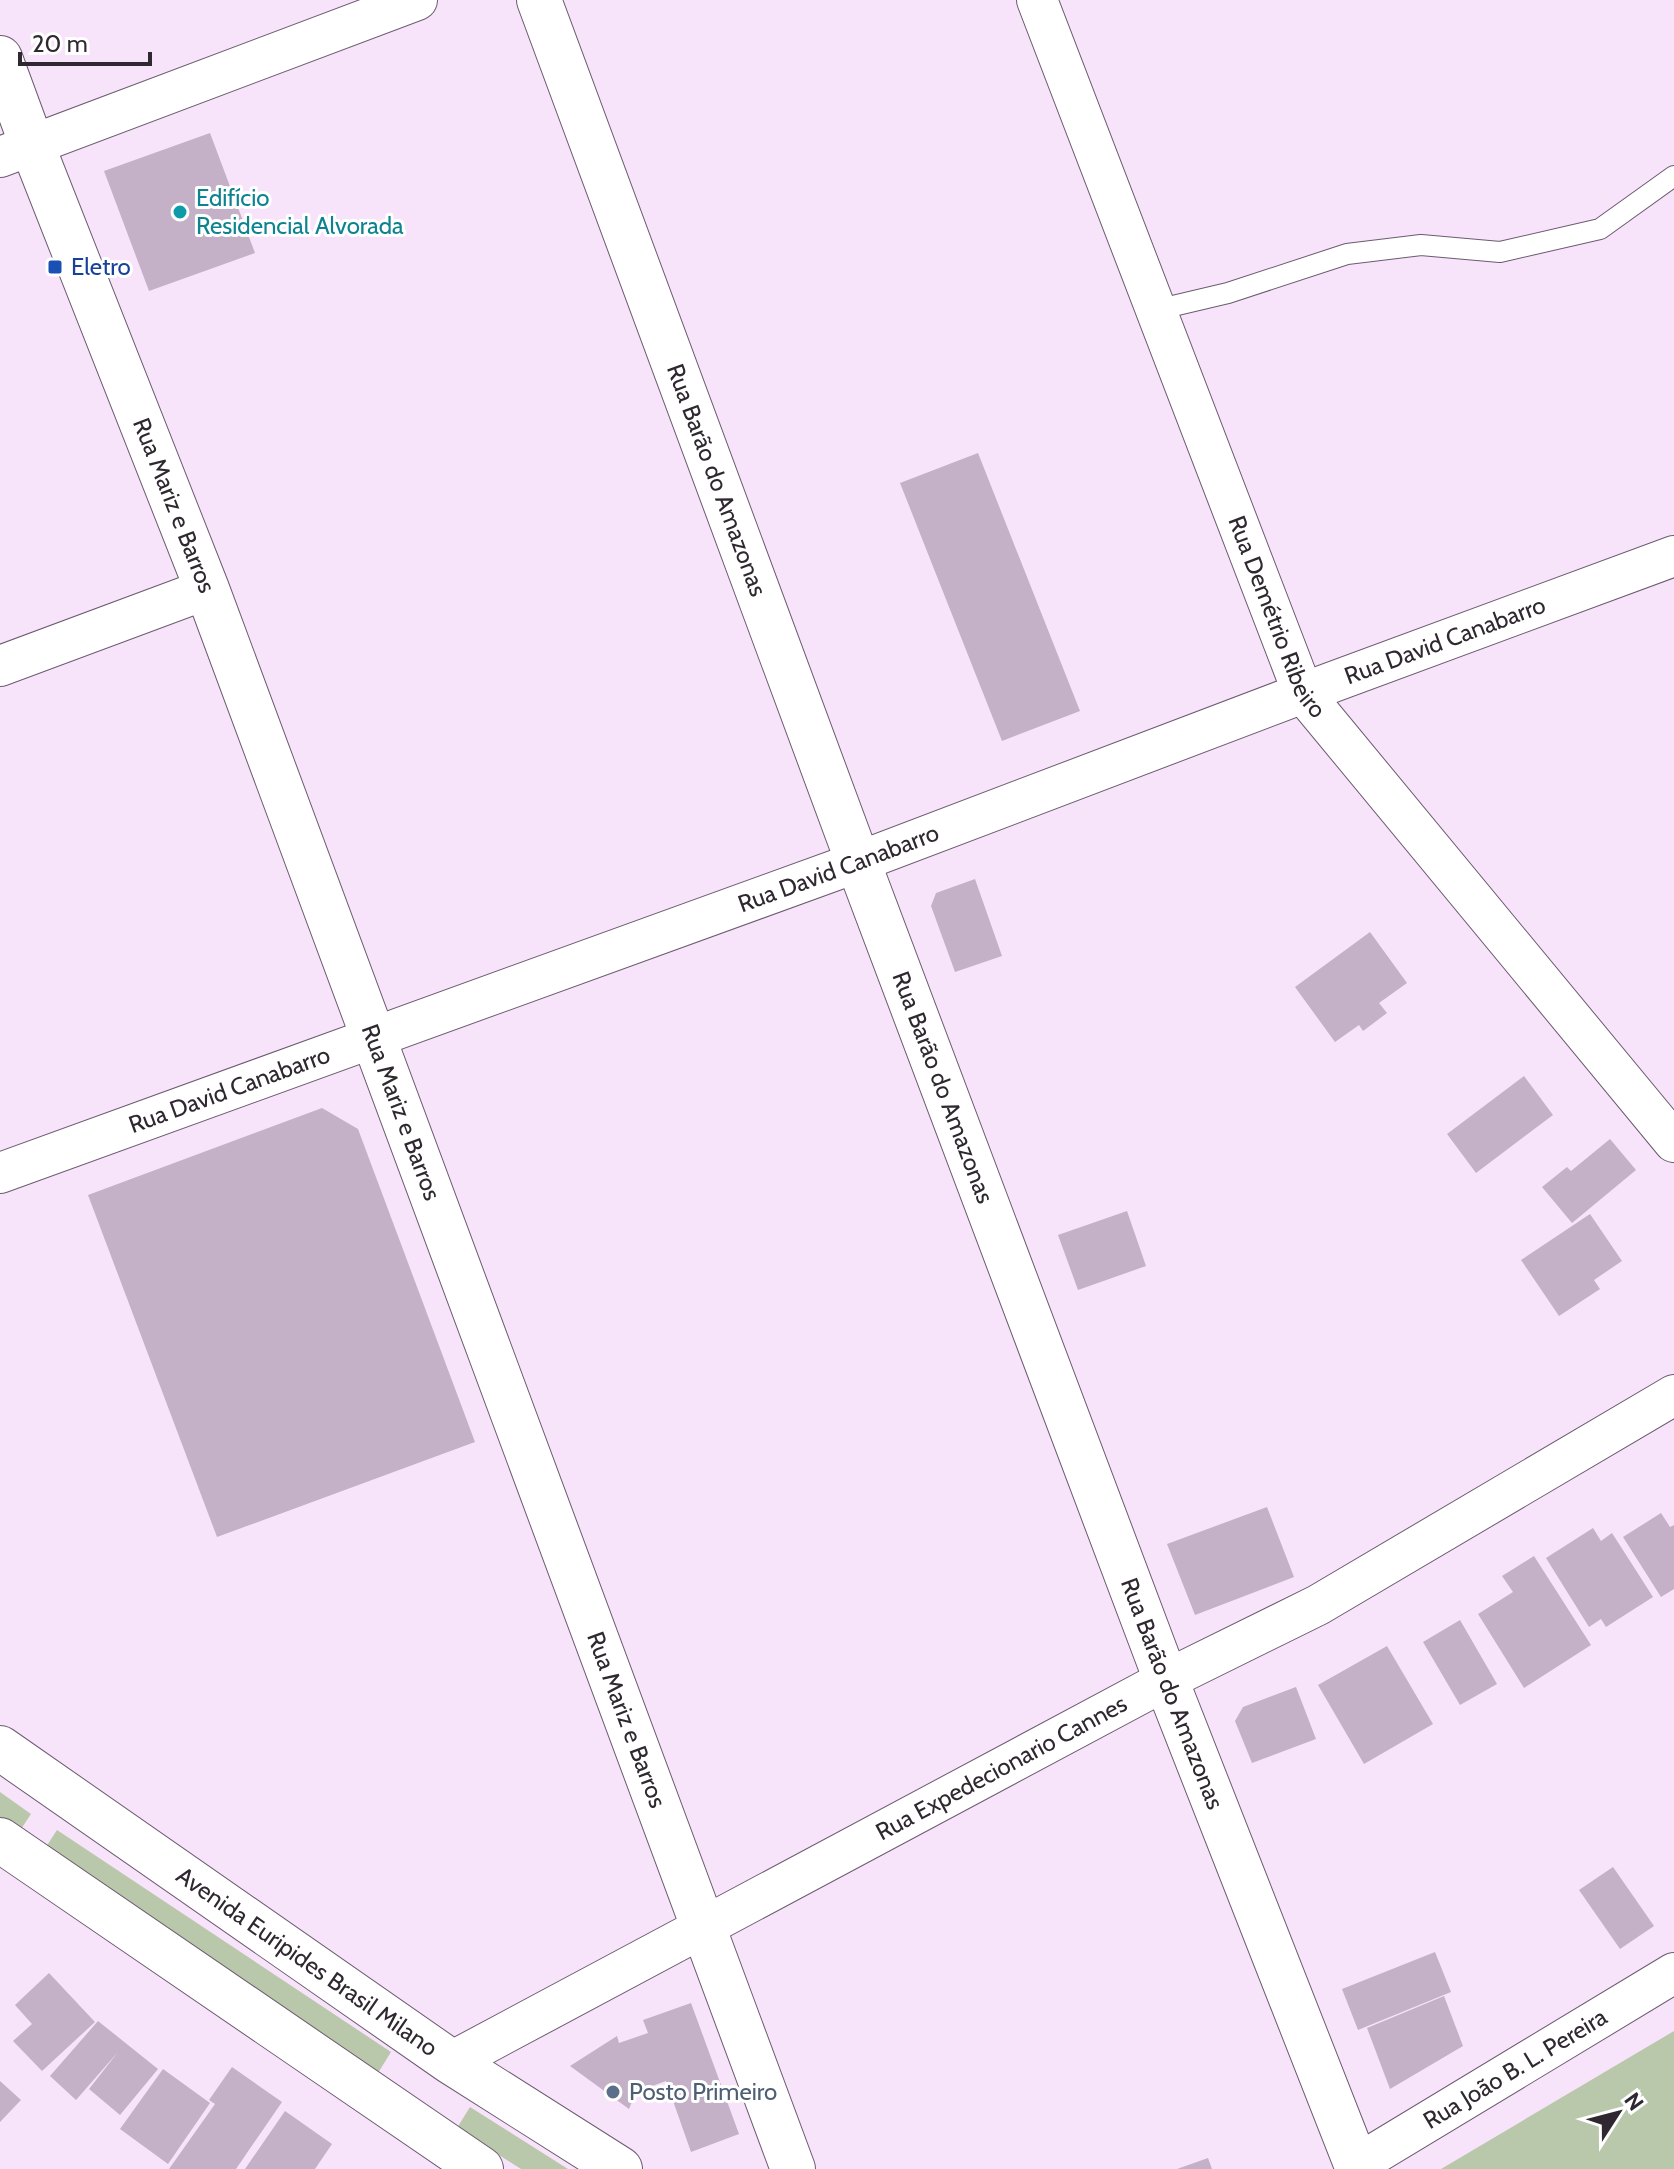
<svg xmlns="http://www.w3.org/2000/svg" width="1674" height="2169" font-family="Cabin,sans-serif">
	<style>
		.green { fill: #b9c8aa }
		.building { fill: #c4b1c7 }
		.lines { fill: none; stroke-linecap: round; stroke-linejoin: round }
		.service-casing { stroke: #6c5b6f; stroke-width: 22 }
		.minor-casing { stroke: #6c5b6f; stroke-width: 42 }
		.tertiary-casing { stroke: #6c5b6f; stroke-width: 46 }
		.secondary-casing { stroke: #6c5b6f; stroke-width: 46 }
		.service { stroke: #fff; stroke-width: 20 }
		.minor { stroke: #fff; stroke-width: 40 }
		.tertiary { stroke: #fff; stroke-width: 44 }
		.secondary { stroke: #fff; stroke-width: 44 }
		.culture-dot { fill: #0f9aa8; stroke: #fff; stroke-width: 3 }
		.transit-dot { fill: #1a4fb4; stroke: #fff; stroke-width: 3 }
		.service-dot { fill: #5c6f8a; stroke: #fff; stroke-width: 3 }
		.labels { text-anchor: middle; stroke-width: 6; stroke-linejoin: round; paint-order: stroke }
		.culture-label { font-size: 24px; fill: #0d838f; stroke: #fff; text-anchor: start }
		.transit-label { font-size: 24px; fill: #164399; stroke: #fff; text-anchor: start }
		.street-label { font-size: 24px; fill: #2f2830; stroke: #fff }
		.service-label { font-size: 24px; fill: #4e5e75; stroke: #fff; text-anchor: start }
	</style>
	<rect width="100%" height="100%" fill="#f7e4fa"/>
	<!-- green -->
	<g class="green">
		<path d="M 0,1792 L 31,1814 L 17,1835 L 0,1822 Z"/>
		<path d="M 57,1830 L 391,2052 L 378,2073 L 44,1850 Z"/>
		<path d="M 1674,2031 L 1674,2169 L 1441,2169 Z"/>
		<path d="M 470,2107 L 568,2169 L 521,2169 L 457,2128 Z"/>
	</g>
	<!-- building -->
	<g class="building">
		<path d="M 210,133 L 255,253 L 149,291 L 104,171 Z"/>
		<path d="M 978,453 L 1080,711 L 1002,741 L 900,483 Z"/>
		<path d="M 975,879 L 1002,956 L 955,972 L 931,906 L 936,893 Z"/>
		<path d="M 1370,932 L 1407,983 L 1379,1003 L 1387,1013 L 1363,1031 L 1359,1025 L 1335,1042 L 1295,987 Z"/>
		<path d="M 1524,1076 L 1553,1115 L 1476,1173 L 1447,1134 Z"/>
		<path d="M 322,1108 L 358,1129 L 475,1442 L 217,1537 L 88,1195 Z"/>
		<path d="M 1610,1139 L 1636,1170 L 1572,1223 L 1542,1187 L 1567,1167 L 1571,1171 Z"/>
		<path d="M 1127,1211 L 1146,1266 L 1078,1290 L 1058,1235 Z"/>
		<path d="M 1590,1214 L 1622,1261 L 1594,1280 L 1600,1289 L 1559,1316 L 1521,1260 Z"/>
		<path d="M 1267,1507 L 1294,1577 L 1195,1615 L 1167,1544 Z"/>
		<path d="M 1661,1513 L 1670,1527 L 1674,1525 L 1674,1589 L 1661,1597 L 1623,1537 Z"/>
		<path d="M 1593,1528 L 1601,1541 L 1612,1533 L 1653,1597 L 1606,1627 L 1601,1619 L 1589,1627 L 1546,1558 Z"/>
		<path d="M 1534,1556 L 1591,1645 L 1524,1688 L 1478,1614 L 1513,1592 L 1502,1576 Z"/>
		<path d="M 1460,1620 L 1497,1684 L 1460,1705 L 1423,1642 Z"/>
		<path d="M 1387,1646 L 1433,1724 L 1364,1764 L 1318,1685 Z"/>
		<path d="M 1296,1687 L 1316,1739 L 1252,1763 L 1235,1721 L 1243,1707 Z"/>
		<path d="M 1613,1867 L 1654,1926 L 1620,1949 L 1579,1890 Z"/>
		<path d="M 1435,1952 L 1451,1992 L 1358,2030 L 1342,1989 Z"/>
		<path d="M 49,1973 L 95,2022 L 42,2071 L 13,2041 L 32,2024 L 15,2005 Z"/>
		<path d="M 1444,1996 L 1463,2046 L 1390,2089 L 1367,2028 Z"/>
		<path d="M 691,2003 L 739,2134 L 691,2152 L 666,2081 L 636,2092 L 629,2109 L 570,2066 L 617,2036 L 619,2043 L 648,2033 L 643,2020 Z"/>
		<path d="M 98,2021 L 158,2069 L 120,2115 L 89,2089 L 118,2052 L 76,2100 L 50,2076 Z"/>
		<path d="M 232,2067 L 282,2102 L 236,2169 L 169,2169 L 215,2104 L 209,2100 Z"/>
		<path d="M 163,2069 L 210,2103 L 168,2164 L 120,2129 Z"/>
		<path d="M 0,2081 L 21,2100 L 0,2122 Z"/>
		<path d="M 285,2111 L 332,2144 L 315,2169 L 245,2169 Z"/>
		<path d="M 1208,2158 L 1212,2169 L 1177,2169 Z"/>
	</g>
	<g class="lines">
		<defs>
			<path id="service" d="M 1156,310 L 1228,293 L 1347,254 L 1421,245 L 1500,252 L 1600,229 L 1674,176"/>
			<g id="minor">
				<path id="s1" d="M 1037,0 L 1303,693 L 1674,1142"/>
				<path d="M 0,157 L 417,0"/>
				<path d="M 0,666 L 207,589"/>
				<path id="s2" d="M 0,1173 L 858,862 L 1303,693 L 1674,556"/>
				<path id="s3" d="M 451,2062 L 1166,1680 L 1318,1605 L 1674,1395"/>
				<path id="s4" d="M 1356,2165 L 1674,1973"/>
			</g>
			<g id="tertiary">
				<path id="s5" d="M 539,0 L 858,862 L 1166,1680 L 1358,2169"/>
				<path id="s6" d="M 0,58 L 32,145 L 207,589 L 793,2169"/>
			</g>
			<g id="secondary">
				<path id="s7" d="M 0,1748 L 451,2062 L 620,2169"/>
				<path d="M 0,1840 L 481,2169"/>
			</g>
		</defs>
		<!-- service casing -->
		<use href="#service" class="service-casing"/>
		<!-- minor casing -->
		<use href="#minor" class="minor-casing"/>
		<!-- tertiary casing -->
		<use href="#tertiary" class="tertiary-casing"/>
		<!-- secondary casing -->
		<use href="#secondary" class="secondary-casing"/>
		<!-- service -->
		<use href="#service" class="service"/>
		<!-- minor -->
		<use href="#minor" class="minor"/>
		<!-- tertiary -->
		<use href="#tertiary" class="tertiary"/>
		<!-- secondary -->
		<use href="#secondary" class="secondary"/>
	</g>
	<!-- markers -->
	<circle class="culture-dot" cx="180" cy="212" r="8"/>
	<rect class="transit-dot" x="47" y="259" width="16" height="16" rx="4"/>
	<circle class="service-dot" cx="613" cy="2092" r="8"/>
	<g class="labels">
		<!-- culture labels -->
		<g class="culture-label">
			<text x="196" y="206">Edifício<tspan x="196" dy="28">Residencial Alvorada</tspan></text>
		</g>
		<!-- transit labels -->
		<g class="transit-label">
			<text x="71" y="275">Eletro</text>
		</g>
		<!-- street labels -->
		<g class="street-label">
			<text dy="8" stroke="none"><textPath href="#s5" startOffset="512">Rua Barão do Amazonas</textPath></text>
			<text dy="8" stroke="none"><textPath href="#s6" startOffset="480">Rua Mariz e Barros</textPath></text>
			<text dy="8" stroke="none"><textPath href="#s1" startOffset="662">Rua Demétrio Ribeiro</textPath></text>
			<text dy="8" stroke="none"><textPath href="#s2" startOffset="1540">Rua David Canabarro</textPath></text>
			<text dy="8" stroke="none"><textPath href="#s2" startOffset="892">Rua David Canabarro</textPath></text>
			<text dy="8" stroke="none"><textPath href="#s5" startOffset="1160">Rua Barão do Amazonas</textPath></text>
			<text dy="8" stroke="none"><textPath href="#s2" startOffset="244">Rua David Canabarro</textPath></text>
			<text dy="8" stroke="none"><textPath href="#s6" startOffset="1128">Rua Mariz e Barros</textPath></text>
			<text dy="8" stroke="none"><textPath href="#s5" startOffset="1808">Rua Barão do Amazonas</textPath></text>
			<text dy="8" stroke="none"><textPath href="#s6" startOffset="1776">Rua Mariz e Barros</textPath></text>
			<text dy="8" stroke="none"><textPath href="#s3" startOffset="624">Rua Expedecionario Cannes</textPath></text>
			<text dy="8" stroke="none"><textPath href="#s7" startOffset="374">Avenida Euripides Brasil Milano</textPath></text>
			<text dy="8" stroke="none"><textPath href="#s4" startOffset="186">Rua João B. L. Pereira</textPath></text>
		</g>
		<!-- service labels -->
		<g class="service-label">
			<text x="629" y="2100">Posto Primeiro</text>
		</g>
	</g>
	<!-- north arrow -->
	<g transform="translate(1618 2113) rotate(54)" stroke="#ffffff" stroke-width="6" paint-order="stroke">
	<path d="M0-6L14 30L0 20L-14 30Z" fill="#2f2830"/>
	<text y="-12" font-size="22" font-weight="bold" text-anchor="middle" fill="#2f2830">N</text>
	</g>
	<!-- scale -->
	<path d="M20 52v12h130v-12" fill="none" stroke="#2f2830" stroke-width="4"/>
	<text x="32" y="52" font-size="24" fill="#2f2830" stroke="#ffffff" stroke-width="6" paint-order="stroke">20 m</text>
</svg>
